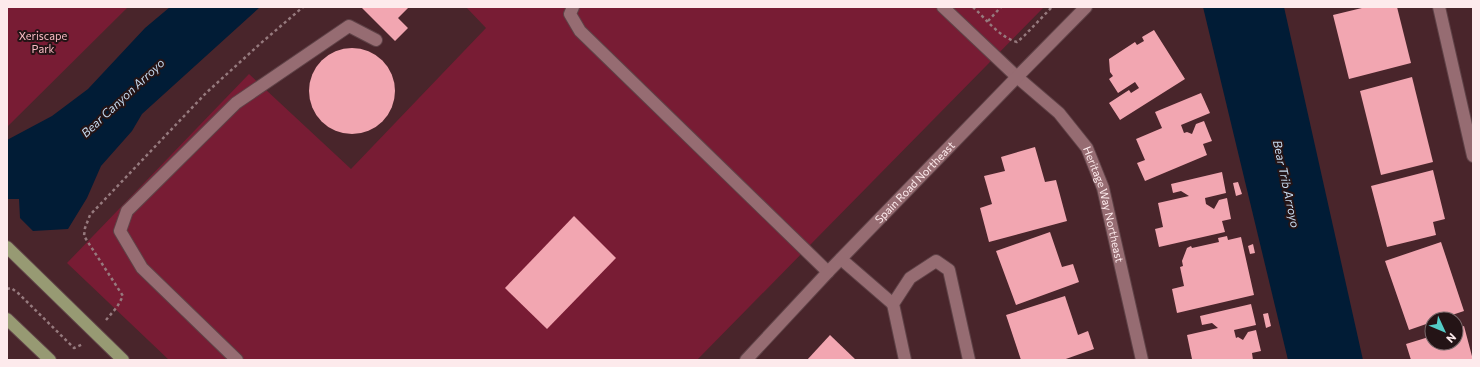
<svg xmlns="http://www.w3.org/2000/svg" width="1480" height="367" font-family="Commissioner,sans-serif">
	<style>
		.green { fill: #781c34 }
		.water { fill: #011c36 }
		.building { fill: #f2a6b1 }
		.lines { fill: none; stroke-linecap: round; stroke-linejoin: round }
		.minor-casing { stroke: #5f4247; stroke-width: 14 }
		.major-casing { stroke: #5f4247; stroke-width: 14 }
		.path { stroke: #967a7e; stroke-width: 2.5; stroke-dasharray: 3 3; stroke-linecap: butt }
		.minor { stroke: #966c72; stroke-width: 12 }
		.major { stroke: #979a73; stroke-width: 12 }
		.labels { text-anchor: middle; stroke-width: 4; stroke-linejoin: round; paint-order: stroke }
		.park-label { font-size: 11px; fill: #fabcc4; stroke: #241416 }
		.street-label { font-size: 11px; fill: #fdeaec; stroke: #241416 }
		.water-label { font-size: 12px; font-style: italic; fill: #c5d9ee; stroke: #241416 }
	</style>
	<rect width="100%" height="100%" fill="#49252b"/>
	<!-- green -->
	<g class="green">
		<path d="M 7,7 L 128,7 L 7,127 Z"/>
		<path d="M 466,7 L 1044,7 L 697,360 L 169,360 L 67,263 L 249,74 L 351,169 L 486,28 Z"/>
	</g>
	<!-- water -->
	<g class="water">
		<path d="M 170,7 L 260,7 L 142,114 L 132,131 L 101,166 L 87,198 L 68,229 L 33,231 L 20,218 L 19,199 L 7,199 L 7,140 L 52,116 L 88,89 L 145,28 Z"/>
		<path d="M 1203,7 L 1284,7 L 1363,360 L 1288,360 Z"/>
	</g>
	<!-- building -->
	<g class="building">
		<path d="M 361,7 L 409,7 L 398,18 L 408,28 L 395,41 Z"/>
		<path d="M 1366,7 L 1397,7 L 1411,63 L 1349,79 L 1333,15 Z"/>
		<path d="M 1154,30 L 1185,79 L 1120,120 L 1109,103 L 1129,90 L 1131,93 L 1139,88 L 1135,82 L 1118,93 L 1109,79 L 1113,76 L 1110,72 L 1109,59 L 1135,42 L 1137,45 L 1144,41 L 1142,37 Z"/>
		<circle cx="352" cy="91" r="43"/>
		<path d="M 1412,77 L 1433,162 L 1381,175 L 1360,91 Z"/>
		<path d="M 1201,93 L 1210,113 L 1181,125 L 1184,133 L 1187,132 L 1192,134 L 1196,124 L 1204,121 L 1212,141 L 1203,144 L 1207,155 L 1145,181 L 1137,163 L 1145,160 L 1136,139 L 1162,128 L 1155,112 Z"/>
		<path d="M 1035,147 L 1045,182 L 1056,180 L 1067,221 L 989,242 L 980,208 L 992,204 L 984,176 L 1005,171 L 1001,157 Z"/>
		<path d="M 1433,170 L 1445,219 L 1433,222 L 1436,235 L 1387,247 L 1371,186 Z"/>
		<path d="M 1222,172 L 1226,193 L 1205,198 L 1206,204 L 1214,209 L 1219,200 L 1227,198 L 1231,219 L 1222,221 L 1225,232 L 1159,247 L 1155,229 L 1163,227 L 1158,203 L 1189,196 L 1181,191 L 1173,193 L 1171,184 Z"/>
		<path d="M 1238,182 L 1242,194 L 1236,196 L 1233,183 Z"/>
		<path d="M 574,216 L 616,258 L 547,329 L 505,288 Z"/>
		<path d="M 1050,232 L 1062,267 L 1073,264 L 1079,282 L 1016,305 L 996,251 Z"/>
		<path d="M 1227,236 L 1228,240 L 1241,237 L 1254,295 L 1177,313 L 1172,289 L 1184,286 L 1180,267 L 1183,266 L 1182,261 L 1187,248 L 1191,246 L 1192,248 L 1219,242 L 1218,238 Z"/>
		<path d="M 1441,242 L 1464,311 L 1440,319 L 1432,319 L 1432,322 L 1409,330 L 1385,261 Z"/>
		<path d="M 1253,244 L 1255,253 L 1250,254 L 1248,246 Z"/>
		<path d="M 1065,296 L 1078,335 L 1088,331 L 1094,349 L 1063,360 L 1021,360 L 1006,315 Z"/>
		<path d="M 1251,304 L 1256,325 L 1234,330 L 1236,338 L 1238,337 L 1243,340 L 1248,332 L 1256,330 L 1261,351 L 1252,353 L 1253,360 L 1190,360 L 1192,359 L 1187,335 L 1218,328 L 1212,323 L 1202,325 L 1200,316 Z"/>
		<path d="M 1268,313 L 1271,326 L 1266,328 L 1263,314 Z"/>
		<path d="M 1464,326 L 1473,360 L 1411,360 L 1406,344 L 1432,336 L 1432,343 L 1456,343 L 1456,329 Z"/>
		<path d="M 830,335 L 856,360 L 807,360 Z"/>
	</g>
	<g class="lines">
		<defs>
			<g id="minor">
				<path d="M 573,7 L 570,14 L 580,31 L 828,272"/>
				<path id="s1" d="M 943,7 L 1017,77 L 1059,113 L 1087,148 L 1103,188 L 1142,360"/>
				<path d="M 1439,7 L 1473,156"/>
				<path d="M 841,259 L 893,304"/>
				<path d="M 237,360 L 142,268 L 120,231 L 127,211 L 236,103 L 349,26 L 376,40"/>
				<path id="s2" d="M 746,360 L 828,272 L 1017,77 L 1086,7"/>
				<path d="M 905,360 L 893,304 L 910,278 L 936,261 L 949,270 L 969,360"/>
			</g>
			<g id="major">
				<path d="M 7,247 L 123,360"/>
				<path d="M 7,319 L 50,360"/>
			</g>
		</defs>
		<!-- minor casing -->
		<use href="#minor" class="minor-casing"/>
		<!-- major casing -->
		<use href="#major" class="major-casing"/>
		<!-- path -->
		<g class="path">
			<path d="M 973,7 C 986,19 999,37 1017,42 L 1024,36 L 1052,7"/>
			<path d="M 988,21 L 1001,7"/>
			<path d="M 7,289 L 11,288 L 18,293 L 74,348 L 83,344"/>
			<path d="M 106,320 L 117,307 L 123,296 L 84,236 L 85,228 L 90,215 L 206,93 L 261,43 L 303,7"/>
		</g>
		<!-- minor -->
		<use href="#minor" class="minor"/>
		<!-- major -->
		<use href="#major" class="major"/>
	</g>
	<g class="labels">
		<!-- park labels -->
		<g class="park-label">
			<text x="43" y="40">Xeriscape<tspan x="43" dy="13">Park</tspan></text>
		</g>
		<!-- street labels -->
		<g class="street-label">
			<text dy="4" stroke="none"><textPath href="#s2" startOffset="245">Spain Road Northeast</textPath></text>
			<text dy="4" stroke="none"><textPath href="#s1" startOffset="261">Heritage Way Northeast</textPath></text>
		</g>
		<!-- water labels -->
		<g class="water-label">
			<text transform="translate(123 98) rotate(-43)" y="4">Bear Canyon Arroyo</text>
			<text transform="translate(1286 184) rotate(78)" y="4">Bear Trib Arroyo</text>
		</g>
	</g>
	<!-- border -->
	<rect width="1480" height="367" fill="none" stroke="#fdeaec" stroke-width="16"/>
	<!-- north arrow -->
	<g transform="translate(1444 331) rotate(134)"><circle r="19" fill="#241416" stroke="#7b6a6c"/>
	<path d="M0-3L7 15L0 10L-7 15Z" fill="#54cdc7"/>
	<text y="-6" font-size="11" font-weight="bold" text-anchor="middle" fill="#fdeaec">N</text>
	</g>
</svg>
